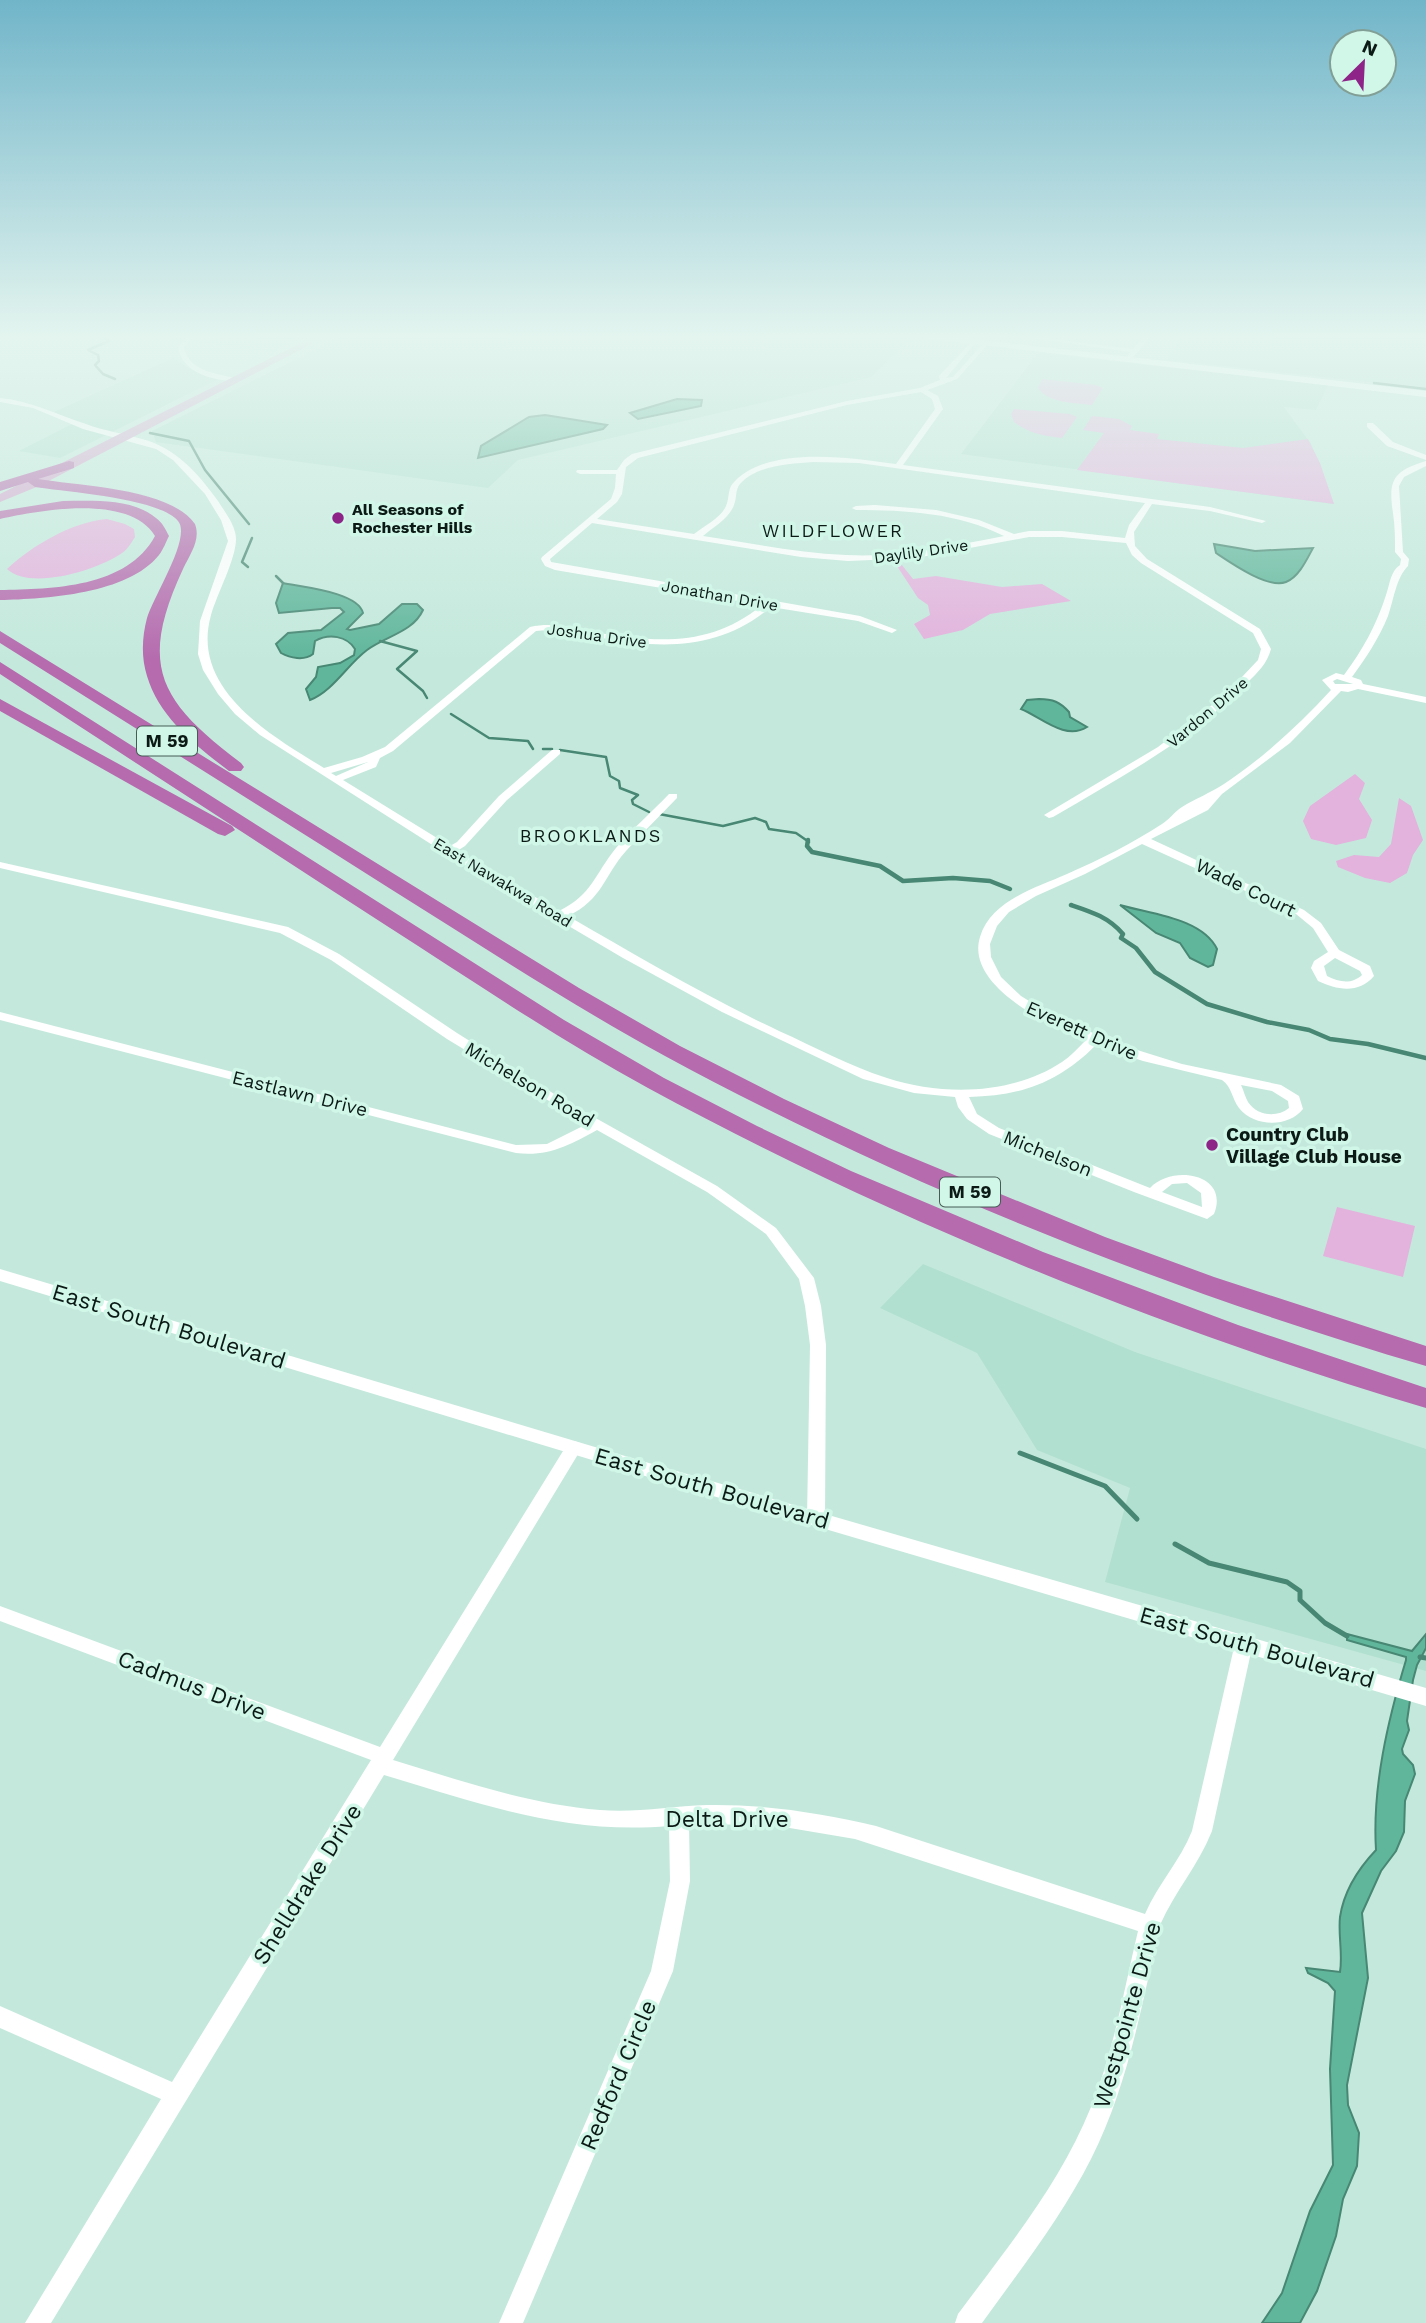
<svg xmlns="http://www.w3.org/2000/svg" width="1426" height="2323" font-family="'Work Sans',sans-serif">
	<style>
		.built { fill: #b2e0d0 }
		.green { fill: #e3b2dd }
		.water { fill: #60b69b; stroke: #478773; stroke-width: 2 }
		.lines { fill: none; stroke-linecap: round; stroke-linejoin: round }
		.stream-far2 { stroke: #478773; stroke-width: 2.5 }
		.stream-far1 { stroke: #478773; stroke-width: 4.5 }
		.stream { stroke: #478773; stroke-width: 5 }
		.minor { fill: #fff; fill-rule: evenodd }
		.tertiary { fill: #fff; fill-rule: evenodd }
		.secondary { fill: #fff; fill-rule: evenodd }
		.primary { fill: #d3a6ce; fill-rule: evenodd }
		.motorway { fill: #b56bae; fill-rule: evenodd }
		.poi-dot { fill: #8e2488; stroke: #d1f7e9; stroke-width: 2.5 }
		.labels { text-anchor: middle; stroke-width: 7; stroke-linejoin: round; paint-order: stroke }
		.far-poi-label { font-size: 16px; font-weight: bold; fill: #0c1a16; stroke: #d1f7e9; text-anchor: start }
		.far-street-label { font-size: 16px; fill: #0c1a16; stroke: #d1f7e9 }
		.far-neighbourhood-label { font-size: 18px; letter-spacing: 2px; fill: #0c1a16; stroke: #d1f7e9 }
		.shield { fill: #d1f7e9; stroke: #475c55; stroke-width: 2 }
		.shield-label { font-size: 18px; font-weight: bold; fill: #0c1a16 }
		.street-label { font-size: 19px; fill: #0c1a16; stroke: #d1f7e9 }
		.poi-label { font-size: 19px; font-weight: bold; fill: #0c1a16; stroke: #d1f7e9; text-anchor: start }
		.near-street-label { font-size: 23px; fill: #0c1a16; stroke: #d1f7e9 }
	</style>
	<rect width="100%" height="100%" fill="#c4e9dc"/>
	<!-- built -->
	<g class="built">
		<path d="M 223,335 L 305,335 L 273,352 L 206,343 Z"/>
		<path d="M 345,335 L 869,335 L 910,339 L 871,377 L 518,460 L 488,488 L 156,442 L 152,431 Z"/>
		<path d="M 1184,335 L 1426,335 L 1426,388 L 1167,360 Z"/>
		<path d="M 1038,353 L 1328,385 L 1316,410 L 1284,407 L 1311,444 L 1334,504 L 961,454 Z"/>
		<path d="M 173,358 L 192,370 L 218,379 L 60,458 L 19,451 L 74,423 L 54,412 Z"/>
		<path d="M 923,1264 L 1135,1352 L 1426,1449 L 1426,1671 L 1105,1582 L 1130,1488 L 1037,1450 L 977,1353 L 880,1308 Z"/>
	</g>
	<!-- green -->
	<g class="green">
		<path d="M 1042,379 L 1096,385 L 1103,388 L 1092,405 C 1075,403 1048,403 1038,388 Z"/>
		<path d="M 1014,409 L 1070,414 L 1077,417 L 1062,438 C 1044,436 1028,433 1014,422 L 1011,414 Z"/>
		<path d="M 1092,416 L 1119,419 L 1132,426 L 1130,430 L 1159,434 L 1157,439 L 1243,448 L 1308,439 L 1320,463 L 1334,504 L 1077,470 L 1104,433 L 1083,430 Z"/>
		<path d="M 107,519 L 125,524 L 134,529 L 135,537 C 131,543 128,549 122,553 C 98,570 30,591 7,569 C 33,545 72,522 107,519 Z"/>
		<path d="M 893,560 L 898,560 L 913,579 L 936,576 L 1002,587 L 1042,584 L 1071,601 L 990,614 L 963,630 L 924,639 L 914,624 L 930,615 L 928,605 L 918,598 Z"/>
		<path d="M 1355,774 L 1365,783 L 1359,799 L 1372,820 L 1366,838 L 1336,845 L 1311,839 L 1303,821 L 1310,806 Z"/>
		<path d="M 1399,798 L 1411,806 L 1423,840 L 1413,855 L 1407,873 L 1390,883 L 1365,878 L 1338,867 L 1336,861 L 1354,855 L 1379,857 L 1391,844 Z"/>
		<path d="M 1337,1207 L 1415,1226 L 1403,1277 L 1323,1256 Z"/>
	</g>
	<!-- water -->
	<g class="water">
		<path d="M 677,399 L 702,400 L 701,406 L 638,419 L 630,413 Z"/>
		<path d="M 545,415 L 607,425 L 603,429 L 478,458 L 481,446 L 529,417 Z"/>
		<path d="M 1214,544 L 1255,551 L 1313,548 C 1307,559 1299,577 1286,582 C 1268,589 1231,563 1216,553 Z"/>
		<path d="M 283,583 C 302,587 358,592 363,613 L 347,629 L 350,630 L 379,624 L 402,604 L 417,604 L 423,610 C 413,632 386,636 367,650 C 347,665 333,691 310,700 L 306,689 L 316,677 L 318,667 L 340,663 L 354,655 L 355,649 C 347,636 329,633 315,641 L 313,654 C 304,661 290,658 281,653 L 276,644 L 288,633 L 321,630 L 344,612 L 340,608 L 332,608 L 279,613 L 276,603 Z"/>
		<path d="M 1039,699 C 1053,699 1060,702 1069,712 L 1070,717 L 1087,727 C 1065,741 1041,717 1021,709 L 1027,700 Z"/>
		<path d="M 1120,905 C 1150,914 1202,918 1217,949 L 1213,965 L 1208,967 L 1190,958 L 1180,943 L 1156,933 Z"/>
		<path d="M 1347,1634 L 1412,1651 L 1426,1634 L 1426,1648 L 1417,1665 L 1413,1680 L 1407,1721 L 1409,1730 L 1402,1749 L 1403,1754 L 1413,1765 L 1415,1774 L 1405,1801 L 1404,1832 L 1396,1851 L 1381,1871 L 1362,1913 L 1368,1978 L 1347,2085 L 1348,2105 L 1359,2133 L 1357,2166 L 1343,2199 L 1336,2236 L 1317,2291 L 1300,2323 L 1262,2323 L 1282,2293 L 1310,2211 L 1333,2165 L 1330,2069 L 1335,1991 L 1328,1983 L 1308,1973 L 1306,1968 L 1340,1972 C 1343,1954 1338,1935 1340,1917 C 1344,1890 1358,1869 1376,1850 C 1372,1787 1388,1720 1406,1660 L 1406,1657 L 1347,1640 Z"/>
	</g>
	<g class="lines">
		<!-- stream-far2 -->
		<g class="stream-far2">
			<path d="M 100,335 L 109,341 L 88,350 L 98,355 L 99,361 L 95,365 L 103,374 L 115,379"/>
			<path d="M 1374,383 L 1426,389"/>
			<path d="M 150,433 L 189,441 L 205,470 L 249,524"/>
			<path d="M 248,567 L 242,562 L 252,538"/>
			<path d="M 276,576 L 283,583"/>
			<path d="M 380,641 L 417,651 L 397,669 L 423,691 L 427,698"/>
			<path d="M 451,714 L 489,738 L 528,741 L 533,749"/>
			<path d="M 543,749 L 552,749"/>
			<path d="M 560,750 L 606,757 L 610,776 L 619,781 L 620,788 L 638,795 L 632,800 L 633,804 L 649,812"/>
			<path d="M 659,814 L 723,826 L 755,818 L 766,822 L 769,829 L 796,833 L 809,842"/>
		</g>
		<!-- stream-far1 -->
		<g class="stream-far1">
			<path d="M 808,840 L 807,846 L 812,852 L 880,866 L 903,881 L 953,878 L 990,881 L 1010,889"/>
			<path d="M 1071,905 C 1092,912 1108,917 1123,934 L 1121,938 L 1136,948 L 1155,972 L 1207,1004 L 1267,1022 L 1309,1030 L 1330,1039 L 1368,1044 L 1426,1058"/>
		</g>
		<!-- stream -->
		<g class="stream">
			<path d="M 1020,1453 L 1105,1486 L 1137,1519"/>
			<path d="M 1175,1544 L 1209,1563 L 1287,1582 L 1300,1591 L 1300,1600 L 1325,1623 L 1347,1636"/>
			<path d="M 1420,1657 L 1426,1658"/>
		</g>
		<!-- minor -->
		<g class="minor">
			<path d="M 191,335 L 197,335 L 184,347 C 189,373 220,374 240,379 L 240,381 C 217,382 182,374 178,347 Z"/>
			<path d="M 1008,335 L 1023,335 L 1133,349 L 1145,335 L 1151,335 L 1138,352 L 1130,359 L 1127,357 L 1130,352 Z"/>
			<path d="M 974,339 L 976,342 L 946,378 L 953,377 L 985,341 L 990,342 L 957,379 L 927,390 L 938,396 L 943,409 L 903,465 L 1210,507 L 1266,521 L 1262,523 L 1210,511 L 1152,504 L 1134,532 L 1135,546 L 1147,559 L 1260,629 L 1271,649 C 1267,664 1258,672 1247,683 C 1191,740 1121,777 1053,817 L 1049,818 L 1044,815 L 1158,747 L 1225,695 L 1258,660 L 1261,649 L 1253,633 L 1141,563 L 1132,555 L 1126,543 L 1062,537 L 1029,537 L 916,558 L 848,561 L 801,557 L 592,523 L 550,559 L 551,562 L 860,616 L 897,630 L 892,633 L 858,621 L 771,607 C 720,650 664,649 601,638 C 579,635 558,628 536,631 L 393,751 L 380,758 L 376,767 L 343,780 L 450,846 L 457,842 L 499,796 L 552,750 L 560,750 L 560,754 L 507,800 L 465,846 L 457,851 L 559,911 C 593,894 594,875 616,848 C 632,829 652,812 669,794 L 677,794 L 677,798 C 660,816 642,833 626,851 C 603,877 603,899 568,916 C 637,956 707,997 779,1031 C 815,1047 849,1066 887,1078 C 943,1096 1012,1095 1062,1062 C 1071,1056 1078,1048 1086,1040 C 1050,1026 965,986 980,937 C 991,900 1036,888 1067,874 C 1099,860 1133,843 1162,824 C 1169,820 1174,812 1182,807 C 1195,799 1210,793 1224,784 C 1263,758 1299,725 1331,690 L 1322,680 L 1336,673 L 1344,675 C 1362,651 1377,624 1386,595 C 1390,584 1390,572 1400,565 L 1401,559 L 1395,552 C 1395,539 1395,526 1393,513 C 1388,480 1393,471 1426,461 L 1426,466 L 1404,477 L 1399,486 L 1403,552 L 1409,559 L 1408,566 C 1396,578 1394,599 1388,616 C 1379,638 1366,658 1352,677 L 1361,680 L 1363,684 L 1426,697 L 1426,703 L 1358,689 L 1348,692 L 1341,691 L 1290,743 L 1222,794 L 1208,810 L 1151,839 L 1304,910 L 1321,923 L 1339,950 L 1370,966 L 1374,976 C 1359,994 1337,990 1318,981 L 1311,968 L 1314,961 L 1328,952 L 1313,928 L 1296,914 L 1142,844 L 1085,874 L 1036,896 L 1009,912 L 997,926 L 990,944 L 991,957 L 1001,977 L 1021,996 L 1050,1014 L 1118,1044 L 1182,1064 L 1281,1085 L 1299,1096 L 1303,1109 C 1288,1128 1254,1127 1239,1108 C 1232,1099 1232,1087 1222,1080 L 1143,1061 L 1096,1045 C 1059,1082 1022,1096 969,1097 L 977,1114 L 999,1128 L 1150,1188 C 1173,1164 1230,1174 1214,1214 L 1207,1219 L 1134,1192 L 989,1134 L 967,1119 L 958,1107 L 955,1097 L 914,1093 L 863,1079 L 722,1012 L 623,958 L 445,853 L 260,735 L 235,714 L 218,694 L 203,670 L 198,654 L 200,621 L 228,541 L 221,520 L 205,494 L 173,460 L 156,449 L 83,429 L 33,408 L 0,402 L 0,398 C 31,401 56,414 86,424 C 104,431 123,433 142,439 C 176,448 198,473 218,501 C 225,512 236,526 236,539 C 236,559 217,594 211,615 C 190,689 270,735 324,768 L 362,757 L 385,747 L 530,627 C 554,622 575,628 599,633 C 659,643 713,646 762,605 L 555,570 L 545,566 L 541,559 L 542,557 L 611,499 L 615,488 L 616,474 L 580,474 L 576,472 L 577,470 L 617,470 L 624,460 L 632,454 L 847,401 L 920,388 L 940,380 L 939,376 ZM 921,392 L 932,399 L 935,409 L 896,464 C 851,458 771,445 735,481 C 727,488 730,497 726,506 C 721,518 704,526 694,534 L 597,519 L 617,502 L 622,494 L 626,467 L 638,458 L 847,405 ZM 813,462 L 859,463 L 1145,503 L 1129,525 L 1125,538 L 1062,531 L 1029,531 L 1014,534 L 979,520 L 936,510 L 875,505 L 856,506 L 852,508 L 856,510 C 907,510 958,513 1004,536 C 952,546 899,558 846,555 C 798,553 750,543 703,536 C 713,527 729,519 734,505 C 737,498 735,490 740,484 C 757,465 789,464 813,462 ZM 1337,679 L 1353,684 L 1335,684 L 1333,681 ZM 368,762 L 336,776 L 331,773 ZM 1335,958 L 1360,971 L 1362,975 C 1351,985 1339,982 1327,976 L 1324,966 ZM 1241,1085 L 1272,1091 L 1288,1101 L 1289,1108 C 1277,1118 1257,1116 1248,1102 C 1245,1097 1244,1091 1241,1085 ZM 1187,1183 L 1201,1193 L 1202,1207 L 1162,1192 L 1172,1184 Z"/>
			<path d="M 1367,423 L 1373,423 L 1393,442 L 1426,455 L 1426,460 L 1387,446 L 1367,427 Z"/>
			<path d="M 0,862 L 288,927 L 339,954 L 457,1033 L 567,1102 L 717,1186 L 776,1228 L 814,1278 L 821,1306 L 826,1345 L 825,1518 L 822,1523 L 816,1525 L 810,1523 L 807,1518 L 810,1345 L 805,1306 L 799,1279 L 766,1234 L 707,1192 L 597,1130 C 570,1145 548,1157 516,1153 L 0,1020 L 0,1012 L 516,1145 L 547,1144 L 587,1124 L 447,1039 L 331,960 L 280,933 L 0,868 Z"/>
			<path d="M 574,1441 L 580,1443 L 582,1447 L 580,1451 L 393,1760 C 461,1781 529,1804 600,1810 C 636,1813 671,1806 707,1805 C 764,1804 821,1813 876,1826 L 1145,1914 C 1158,1884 1180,1861 1192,1831 L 1235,1643 L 1238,1638 L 1244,1635 L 1250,1638 L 1253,1643 L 1212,1831 C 1198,1866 1175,1891 1160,1925 C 1142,2004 1128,2086 1091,2159 C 1061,2218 1020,2270 982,2323 L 955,2323 L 958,2314 C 1007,2248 1060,2184 1091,2107 C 1114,2051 1124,1989 1138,1931 L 855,1839 L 772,1825 L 689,1824 L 690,1881 L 673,1971 L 523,2323 L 499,2323 L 651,1971 L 670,1881 L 669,1826 C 566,1835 481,1804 384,1775 L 51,2323 L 25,2323 L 161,2099 L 0,2028 L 0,2006 L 172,2082 L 371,1760 L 0,1621 L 0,1606 L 380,1747 L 568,1443 Z"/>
		</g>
		<!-- tertiary -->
		<path class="tertiary" d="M 0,1269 L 635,1459 L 1426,1688 L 1426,1706 L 635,1473 L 0,1281 Z"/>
		<!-- secondary -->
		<path class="secondary" d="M 916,335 L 940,335 L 1426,391 L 1426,397 L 921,338 Z"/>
		<!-- primary -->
		<path class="primary" d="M 317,335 L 329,335 L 39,486 L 0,502 L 0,494 Z"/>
		<!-- motorway -->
		<g class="motorway">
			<path d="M 69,461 L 74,462 L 74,468 L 38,479 C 80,486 170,488 195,524 C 201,540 190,554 183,569 C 138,666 159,701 241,763 L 244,767 L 241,771 L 229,771 C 196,746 159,717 147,676 C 141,657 142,637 147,618 C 153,597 192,537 178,521 C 159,498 66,492 35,487 L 28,482 L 0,491 L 0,482 Z"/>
			<path d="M 63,501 C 93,501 132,498 156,518 C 162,522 166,530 169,536 C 166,542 163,550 159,555 C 128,594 46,599 0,600 L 0,590 C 52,589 127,588 155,536 C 129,494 42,510 0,519 L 0,511 Z"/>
			<path d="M 0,631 L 579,988 L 680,1046 L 784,1099 L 889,1148 L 1105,1237 L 1214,1277 L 1426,1346 L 1426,1366 C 1164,1289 905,1186 665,1056 C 570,1004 480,945 389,888 C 260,806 130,725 0,643 Z"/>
			<path d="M 0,662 L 564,1020 L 664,1078 L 757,1126 L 851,1171 L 1043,1252 L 1238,1325 L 1426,1388 L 1426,1408 C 1158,1328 894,1221 648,1088 C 558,1039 473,981 387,926 C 258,842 129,759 0,674 Z"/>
			<path d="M 0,699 L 232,826 L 235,830 L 225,836 L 218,834 L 0,711 Z"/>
		</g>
	</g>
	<!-- sky -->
	<linearGradient id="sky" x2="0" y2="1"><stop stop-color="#71b5c9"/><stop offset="0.51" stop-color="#e4f5ef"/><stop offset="1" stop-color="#e4f5ef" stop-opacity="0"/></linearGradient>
	<rect width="1426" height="660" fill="url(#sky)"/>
	<!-- markers -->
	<g class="poi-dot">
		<circle cx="338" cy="518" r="7"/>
		<circle cx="1212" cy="1145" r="7"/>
	</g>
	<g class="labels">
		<!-- far-poi labels -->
		<g class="far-poi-label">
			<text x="352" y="515">All Seasons of<tspan x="352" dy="18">Rochester Hills</tspan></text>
		</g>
		<!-- far-street labels -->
		<g class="far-street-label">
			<text transform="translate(921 551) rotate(-8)" y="6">Daylily Drive</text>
			<text transform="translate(720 595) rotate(10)" y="6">Jonathan Drive</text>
			<text transform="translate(597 635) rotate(8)" y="6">Joshua Drive</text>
			<text transform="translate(1207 712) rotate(-40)" y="6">Vardon Drive</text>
			<text transform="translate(503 882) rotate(31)" y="6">East Nawakwa Road</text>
		</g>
		<!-- far-neighbourhood labels -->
		<g class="far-neighbourhood-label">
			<text x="833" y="537">WILDFLOWER</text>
			<text x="591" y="842">BROOKLANDS</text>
		</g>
		<!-- shield labels -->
		<g class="shield">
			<rect x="137" y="726.5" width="60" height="29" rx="5"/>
			<rect x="940" y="1177.5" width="60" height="29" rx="5"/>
		</g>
		<g class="shield-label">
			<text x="167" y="747">M 59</text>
			<text x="970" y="1198">M 59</text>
		</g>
		<!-- street labels -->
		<g class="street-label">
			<text transform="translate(1246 887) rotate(26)" y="7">Wade Court</text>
			<text transform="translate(1082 1030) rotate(24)" y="7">Everett Drive</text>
			<text transform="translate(530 1084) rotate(31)" y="7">Michelson Road</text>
			<text transform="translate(300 1093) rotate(14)" y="7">Eastlawn Drive</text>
			<text transform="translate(1048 1153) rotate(22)" y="7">Michelson</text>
		</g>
		<!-- poi labels -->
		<g class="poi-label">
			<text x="1226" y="1141">Country Club<tspan x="1226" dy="22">Village Club House</tspan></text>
		</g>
		<!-- near-street labels -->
		<g class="near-street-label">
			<text transform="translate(169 1326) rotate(17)" y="8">East South Boulevard</text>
			<text transform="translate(712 1488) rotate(16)" y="8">East South Boulevard</text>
			<text transform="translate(1257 1647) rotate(16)" y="8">East South Boulevard</text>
			<text transform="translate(192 1685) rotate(21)" y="8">Cadmus Drive</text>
			<text x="727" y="1827">Delta Drive</text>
			<text transform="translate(307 1884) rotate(-58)" y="8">Shelldrake Drive</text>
			<text transform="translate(1127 2015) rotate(-74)" y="8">Westpointe Drive</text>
			<text transform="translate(618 2075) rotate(-67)" y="8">Redford Circle</text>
		</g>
	</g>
	<!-- north arrow -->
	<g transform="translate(1363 63) rotate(24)"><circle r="33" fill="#d1f7e9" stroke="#829f95" stroke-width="2"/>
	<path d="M0-5L12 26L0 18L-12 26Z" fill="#8e2488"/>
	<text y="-10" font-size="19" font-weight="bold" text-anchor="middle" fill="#0c1a16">N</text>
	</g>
</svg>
